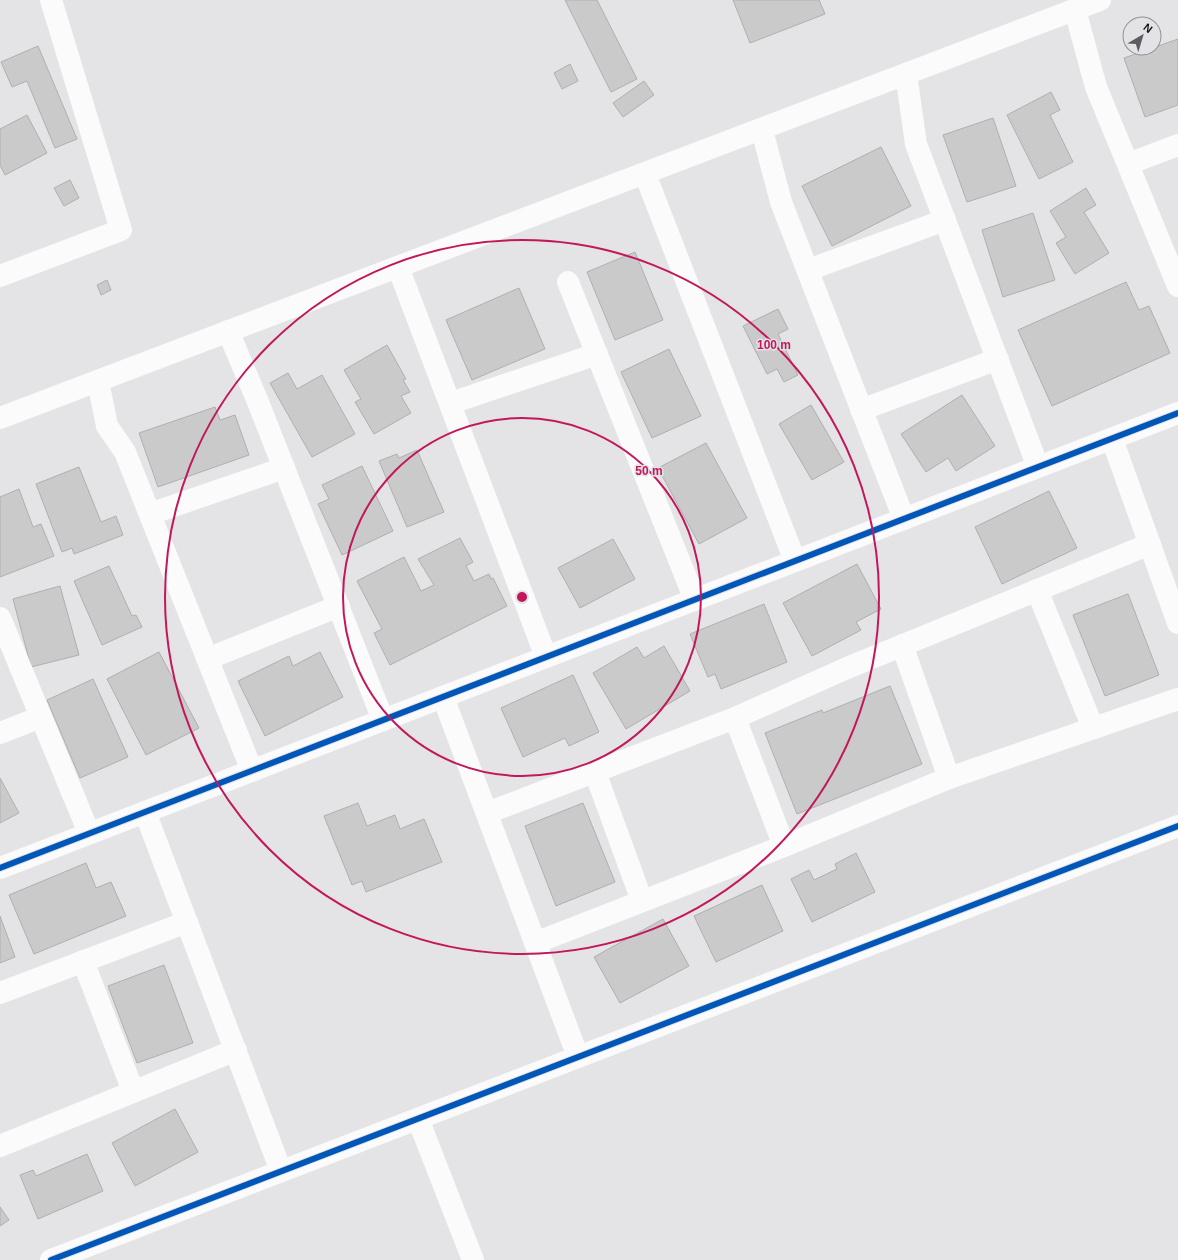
<svg xmlns="http://www.w3.org/2000/svg" width="1178" height="1260" font-family="Helvetica,sans-serif">
	<style>
		.building { fill: #cacacb; stroke: #afafb0 }
		.lines { fill: none; stroke-linecap: round; stroke-linejoin: round }
		.minor { stroke: #fbfbfb; stroke-width: 22 }
		.cycleway-casing { stroke: #e3e2e6; stroke-width: 8 }
		.cycleway { stroke: #0057b8; stroke-width: 6 }
		.ring { fill: none; stroke: #c2185b; stroke-width: 2 }
		.centre { fill: #c2185b; stroke: #e3e2e6; stroke-width: 2 }
		.ring-label { font-size: 12px; text-anchor: middle; font-weight: bold; fill: #c2185b; stroke: #e3e2e6; stroke-width: 3; stroke-linejoin: round; paint-order: stroke }
	</style>
	<rect width="100%" height="100%" fill="#e4e3e5"/>
	<!-- building -->
	<g class="building">
		<path d="M 565,0 L 597,0 L 637,79 L 611,92 Z"/>
		<path d="M 733,0 L 819,0 L 825,14 L 750,43 Z"/>
		<path d="M 1178,39 L 1178,105 L 1145,117 L 1124,58 Z"/>
		<path d="M 38,46 L 77,139 L 55,148 L 27,81 L 12,87 L 1,62 Z"/>
		<path d="M 570,64 L 578,81 L 562,89 L 554,73 Z"/>
		<path d="M 644,81 L 654,95 L 623,117 L 613,103 Z"/>
		<path d="M 1051,92 L 1060,110 L 1050,115 L 1073,162 L 1039,179 L 1007,115 Z"/>
		<path d="M 27,115 L 47,153 L 5,175 L 0,165 L 0,129 Z"/>
		<path d="M 993,118 L 1016,186 L 967,202 L 943,135 Z"/>
		<path d="M 881,147 L 911,206 L 832,246 L 802,186 Z"/>
		<path d="M 70,180 L 79,198 L 64,206 L 54,188 Z"/>
		<path d="M 1086,188 L 1096,205 L 1084,212 L 1109,253 L 1075,274 L 1056,243 L 1066,237 L 1050,211 Z"/>
		<path d="M 1033,213 L 1055,280 L 1003,297 L 982,230 Z"/>
		<path d="M 635,252 L 663,320 L 615,340 L 587,272 Z"/>
		<path d="M 107,280 L 111,290 L 101,295 L 97,285 Z"/>
		<path d="M 1126,282 L 1139,310 L 1149,306 L 1170,353 L 1052,406 L 1018,330 Z"/>
		<path d="M 519,288 L 545,349 L 472,380 L 446,320 Z"/>
		<path d="M 778,309 L 788,329 L 778,334 L 798,375 L 784,382 L 777,369 L 767,374 L 743,326 Z"/>
		<path d="M 387,345 L 406,379 L 403,380 L 410,392 L 401,396 L 411,413 L 374,434 L 355,402 L 361,399 L 344,370 Z"/>
		<path d="M 669,349 L 701,416 L 652,438 L 621,372 Z"/>
		<path d="M 288,373 L 297,389 L 322,375 L 355,434 L 312,457 L 270,383 Z"/>
		<path d="M 962,395 L 995,446 L 956,471 L 948,458 L 926,472 L 901,434 Z"/>
		<path d="M 811,405 L 844,462 L 812,480 L 779,424 Z"/>
		<path d="M 215,407 L 220,420 L 235,415 L 249,455 L 158,487 L 139,433 Z"/>
		<path d="M 706,443 L 747,518 L 699,544 L 658,468 Z"/>
		<path d="M 417,450 L 444,512 L 407,527 L 379,461 L 397,454 L 399,458 Z"/>
		<path d="M 362,466 L 393,531 L 342,555 L 318,504 L 329,499 L 322,485 Z"/>
		<path d="M 79,467 L 101,522 L 116,516 L 123,535 L 74,554 L 72,548 L 62,552 L 36,484 Z"/>
		<path d="M 19,489 L 33,527 L 41,524 L 54,556 L 0,577 L 0,497 Z"/>
		<path d="M 1049,491 L 1077,548 L 1002,584 L 975,527 Z"/>
		<path d="M 460,538 L 473,562 L 466,566 L 474,581 L 489,574 L 491,579 L 493,578 L 507,606 L 390,665 L 374,633 L 382,629 L 357,581 L 404,557 L 421,591 L 434,585 L 418,559 Z"/>
		<path d="M 613,539 L 635,579 L 580,608 L 558,568 Z"/>
		<path d="M 857,564 L 881,609 L 856,622 L 861,630 L 812,656 L 783,603 Z"/>
		<path d="M 109,566 L 132,616 L 136,615 L 142,627 L 102,645 L 74,581 Z"/>
		<path d="M 60,586 L 79,655 L 31,667 L 13,599 Z"/>
		<path d="M 1128,594 L 1159,675 L 1105,696 L 1073,615 Z"/>
		<path d="M 764,604 L 787,662 L 721,689 L 715,674 L 708,677 L 690,634 Z"/>
		<path d="M 664,646 L 690,691 L 626,729 L 593,673 L 637,647 L 644,658 Z"/>
		<path d="M 159,652 L 199,728 L 146,755 L 107,679 Z"/>
		<path d="M 320,652 L 343,697 L 265,736 L 238,681 L 289,656 L 293,666 Z"/>
		<path d="M 573,675 L 599,732 L 569,746 L 565,738 L 523,757 L 501,708 Z"/>
		<path d="M 93,679 L 128,757 L 80,778 L 47,700 Z"/>
		<path d="M 890,686 L 922,764 L 797,814 L 765,733 L 822,710 L 823,713 Z"/>
		<path d="M 0,778 L 19,813 L 0,823 Z"/>
		<path d="M 358,803 L 367,826 L 395,815 L 400,829 L 424,819 L 442,862 L 366,892 L 362,881 L 352,885 L 324,816 Z"/>
		<path d="M 583,803 L 615,882 L 556,906 L 525,826 Z"/>
		<path d="M 856,853 L 875,892 L 812,922 L 791,879 L 809,870 L 814,880 L 837,869 L 835,864 Z"/>
		<path d="M 86,863 L 96,888 L 111,882 L 126,916 L 34,954 L 9,895 Z"/>
		<path d="M 762,885 L 783,931 L 716,962 L 694,916 Z"/>
		<path d="M 0,916 L 15,957 L 0,963 Z"/>
		<path d="M 663,919 L 689,966 L 620,1003 L 594,957 Z"/>
		<path d="M 164,965 L 193,1043 L 137,1063 L 108,986 Z"/>
		<path d="M 175,1109 L 198,1152 L 135,1186 L 112,1143 Z"/>
		<path d="M 87,1154 L 103,1191 L 38,1219 L 20,1175 L 33,1170 L 36,1176 Z"/>
		<path d="M 0,1207 L 9,1220 L 0,1226 Z"/>
	</g>
	<g class="lines">
		<!-- minor -->
		<g class="minor">
			<path d="M 1075,10 L 1096,87 L 1178,286"/>
			<path d="M 906,74 L 916,144 L 1038,467"/>
			<path d="M 762,130 L 781,202 L 904,519"/>
			<path d="M 1128,164 L 1178,145"/>
			<path d="M 645,174 L 795,561"/>
			<path d="M 398,267 L 546,657"/>
			<path d="M 808,270 L 945,220"/>
			<path d="M 0,276 L 121,230 L 51,0"/>
			<path d="M 568,282 L 695,600"/>
			<path d="M 228,331 L 258,402 L 383,720"/>
			<path d="M 98,381 L 107,426 L 125,452 L 252,771"/>
			<path d="M 451,403 L 597,354"/>
			<path d="M 861,410 L 998,359"/>
			<path d="M 0,418 L 1100,0"/>
			<path d="M 1112,439 L 1178,623"/>
			<path d="M 150,514 L 284,468"/>
			<path d="M 1037,590 L 1093,728"/>
			<path d="M 0,618 L 89,833"/>
			<path d="M 902,645 L 949,778 L 1178,699"/>
			<path d="M 207,659 L 339,606"/>
			<path d="M 443,697 L 578,1057"/>
			<path d="M 735,718 L 784,846"/>
			<path d="M 0,733 L 41,717"/>
			<path d="M 595,772 L 642,901"/>
			<path d="M 145,812 L 281,1171"/>
			<path d="M 487,813 L 735,718 L 847,668 L 1150,544"/>
			<path d="M 0,868 L 1178,413"/>
			<path d="M 535,943 L 784,846 L 949,778"/>
			<path d="M 83,961 L 133,1091"/>
			<path d="M 0,993 L 187,922"/>
			<path d="M 418,1119 L 473,1260"/>
			<path d="M 0,1146 L 236,1050"/>
			<path d="M 51,1260 L 1178,826"/>
		</g>
		<defs>
			<g id="cycleway">
				<path d="M 0,868 L 1178,413"/>
				<path d="M 51,1260 L 1178,826"/>
			</g>
		</defs>
		<!-- cycleway casing -->
		<use href="#cycleway" class="cycleway-casing"/>
		<!-- cycleway -->
		<use href="#cycleway" class="cycleway"/>
	</g>
	<!-- distance rings -->
	<g class="ring">
		<circle cx="522" cy="597" r="179"/>
		<circle cx="522" cy="597" r="357"/>
	</g>
	<circle cx="522" cy="597" r="6" class="centre"/>
	<g class="ring-label">
		<text x="774" y="349">100 m</text>
		<text x="649" y="475">50 m</text>
	</g>
	<!-- north arrow -->
	<g transform="translate(1142 36) rotate(38)"><circle r="19" fill="#e3e2e6" stroke="#919092"/>
	<path d="M0-3L7 15L0 10L-7 15Z" fill="#5d5c5e"/>
	<text y="-6" font-size="11" font-weight="bold" text-anchor="middle" fill="#151415">N</text>
	</g>
</svg>
